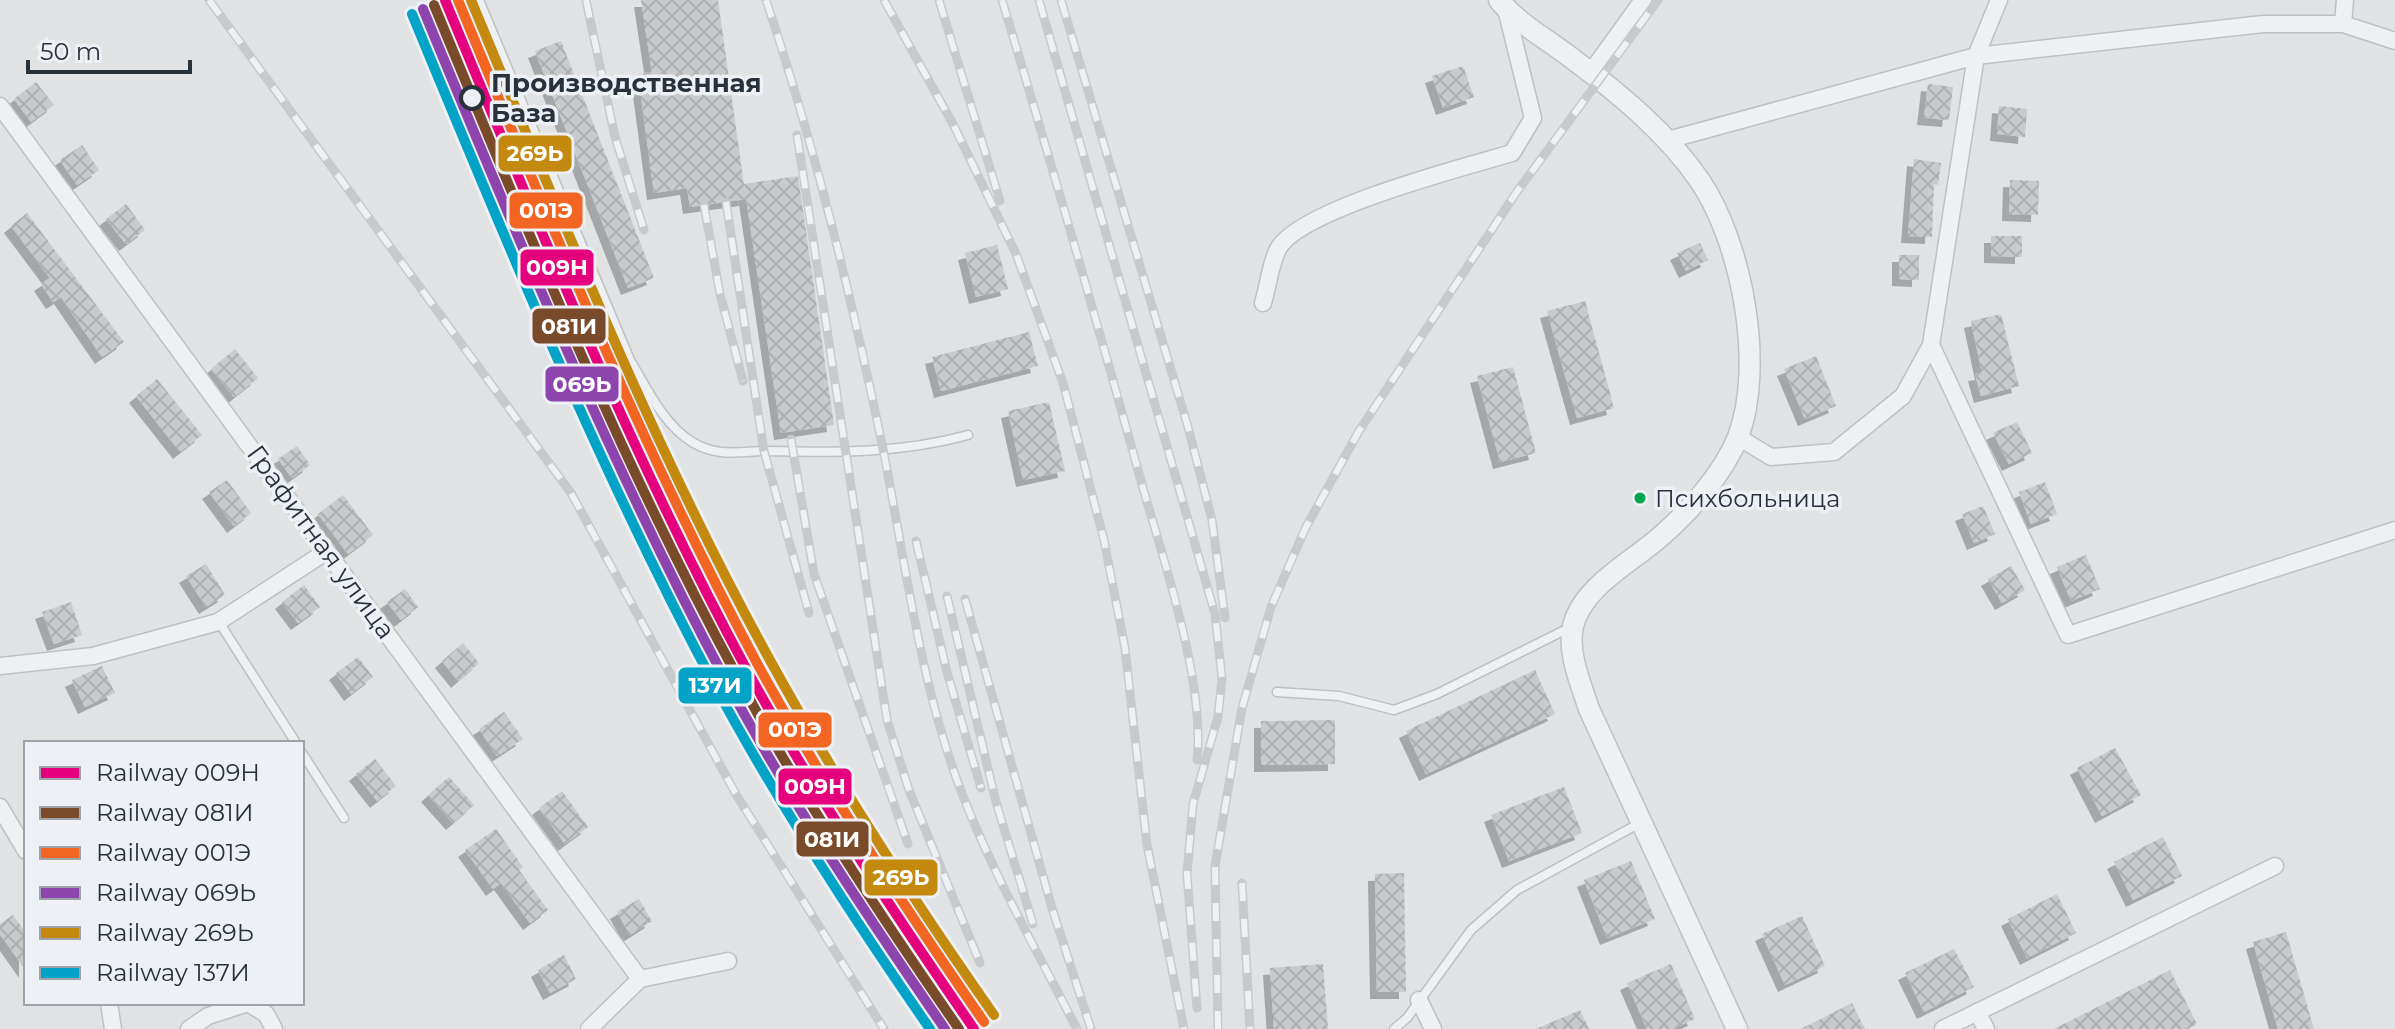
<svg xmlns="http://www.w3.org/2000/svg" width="2395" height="1029" font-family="Montserrat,sans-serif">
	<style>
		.building { fill: url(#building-cross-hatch); filter: url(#shadow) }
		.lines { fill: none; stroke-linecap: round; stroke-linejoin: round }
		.service-casing { stroke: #bec0c2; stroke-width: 11 }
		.minor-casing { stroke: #bec0c2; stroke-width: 19 }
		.tertiary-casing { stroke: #bec0c2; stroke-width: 23 }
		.service { stroke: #eef0f1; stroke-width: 8 }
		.minor { stroke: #eef0f1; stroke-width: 16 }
		.tertiary { stroke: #eef0f1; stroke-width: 20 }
		.rail-casing { stroke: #c8c9cb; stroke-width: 9 }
		.rail { stroke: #edf0f4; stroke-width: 6; stroke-dasharray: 18; stroke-linecap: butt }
		.rail-1-casing { stroke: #edf0f4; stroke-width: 16 }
		.rail-2-casing { stroke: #edf0f4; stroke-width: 16 }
		.rail-3-casing { stroke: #edf0f4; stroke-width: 16 }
		.rail-4-casing { stroke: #edf0f4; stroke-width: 16 }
		.rail-5-casing { stroke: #edf0f4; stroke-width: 16 }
		.rail-6-casing { stroke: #edf0f4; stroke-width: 16 }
		.rail-1 { stroke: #e5007d; stroke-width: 10 }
		.rail-2 { stroke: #7a4b2a; stroke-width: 10 }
		.rail-3 { stroke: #f26522; stroke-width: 10 }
		.rail-4 { stroke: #8e44ad; stroke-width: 10 }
		.rail-5 { stroke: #c4890f; stroke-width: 10 }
		.rail-6 { stroke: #02a3c7; stroke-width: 10 }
		.stop-dot { fill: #edf0f4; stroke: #29313b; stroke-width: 4 }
		.bus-dot { fill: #00a651; stroke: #edf0f4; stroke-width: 3 }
		.labels { text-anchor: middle; stroke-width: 7; stroke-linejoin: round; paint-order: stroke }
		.bus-label { font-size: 24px; fill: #29313b; stroke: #edf0f4; text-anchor: start }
		.stop-label { font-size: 26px; font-weight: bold; fill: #29313b; stroke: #edf0f4; text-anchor: start }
		.street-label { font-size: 26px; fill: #29313b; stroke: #edf0f4 }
		.line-badge { stroke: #edf0f4; stroke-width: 3 }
		.badge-label { font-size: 22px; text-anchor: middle; font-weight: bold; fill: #fff }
	</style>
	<defs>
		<pattern id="building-cross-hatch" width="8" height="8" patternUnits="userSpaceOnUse" patternTransform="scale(2)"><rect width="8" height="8" fill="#c8cacc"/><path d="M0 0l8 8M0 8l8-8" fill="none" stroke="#acaeb0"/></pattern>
		<filter id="shadow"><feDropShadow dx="-7" dy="7" stdDeviation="0" flood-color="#0004"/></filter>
	</defs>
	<rect width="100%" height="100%" fill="#e0e2e4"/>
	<!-- building -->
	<g class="building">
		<path d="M 641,0 L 718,0 L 746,199 L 690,207 L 687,188 L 654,193 L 638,74 L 652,72 Z"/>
		<path d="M 561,41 L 654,278 L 628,288 L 535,51 Z"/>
		<path d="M 1463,66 L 1474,97 L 1443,108 L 1432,76 Z"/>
		<path d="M 36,82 L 54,105 L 31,122 L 14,99 Z"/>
		<path d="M 1928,84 L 1953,87 L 1949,120 L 1924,118 Z"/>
		<path d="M 1999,106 L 2027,109 L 2025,137 L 1997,134 Z"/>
		<path d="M 82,145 L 99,170 L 77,185 L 60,160 Z"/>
		<path d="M 1914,159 L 1941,163 L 1938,185 L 1934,184 L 1932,237 L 1908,236 Z"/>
		<path d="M 798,176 L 834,425 L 781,433 L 744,184 Z"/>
		<path d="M 2010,180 L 2039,181 L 2038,215 L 2009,214 Z"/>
		<path d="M 126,204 L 145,230 L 126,244 L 106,219 Z"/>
		<path d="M 27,213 L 124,342 L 102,357 L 61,297 L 53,302 L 41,284 L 50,278 L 11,226 Z"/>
		<path d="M 1991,236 L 2022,236 L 2022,257 L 1991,256 Z"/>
		<path d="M 1700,243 L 1708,260 L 1686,271 L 1677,253 Z"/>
		<path d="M 997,245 L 1008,289 L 976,297 L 965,253 Z"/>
		<path d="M 1899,255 L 1919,255 L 1919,280 L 1899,279 Z"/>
		<path d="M 1585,301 L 1614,408 L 1577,418 L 1547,311 Z"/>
		<path d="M 2001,314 L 2019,386 L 1981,396 L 1975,374 L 1982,373 L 1971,321 Z"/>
		<path d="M 1029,332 L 1038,366 L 941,391 L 932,357 Z"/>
		<path d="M 235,349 L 258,378 L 234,397 L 211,369 Z"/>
		<path d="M 1816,356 L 1836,406 L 1805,419 L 1784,369 Z"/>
		<path d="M 1513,367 L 1536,453 L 1500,462 L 1477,376 Z"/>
		<path d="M 157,379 L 202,435 L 180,452 L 136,396 Z"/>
		<path d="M 1049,402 L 1065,471 L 1023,480 L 1008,411 Z"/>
		<path d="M 2017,422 L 2032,453 L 2009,464 L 1993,433 Z"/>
		<path d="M 297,446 L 310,465 L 292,478 L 278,459 Z"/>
		<path d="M 227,480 L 251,513 L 234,526 L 209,492 Z"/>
		<path d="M 2045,482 L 2057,514 L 2031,524 L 2019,492 Z"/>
		<path d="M 343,495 L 373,535 L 348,554 L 318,514 Z"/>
		<path d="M 1983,506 L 1995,534 L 1974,543 L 1962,514 Z"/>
		<path d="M 2086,555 L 2100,589 L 2071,601 L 2057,567 Z"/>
		<path d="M 206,564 L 225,595 L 206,607 L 186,576 Z"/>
		<path d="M 2011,566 L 2025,590 L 2002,603 L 1988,579 Z"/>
		<path d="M 304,585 L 320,607 L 298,623 L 282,602 Z"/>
		<path d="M 405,589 L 418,607 L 401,620 L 387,602 Z"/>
		<path d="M 71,602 L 82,635 L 54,644 L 42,612 Z"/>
		<path d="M 463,643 L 479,663 L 458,681 L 442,661 Z"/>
		<path d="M 358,657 L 373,677 L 351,694 L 336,673 Z"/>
		<path d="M 102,666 L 115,693 L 85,707 L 72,680 Z"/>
		<path d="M 1535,670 L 1555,714 L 1426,774 L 1406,731 Z"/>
		<path d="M 504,712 L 523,739 L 497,756 L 479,729 Z"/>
		<path d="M 1335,720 L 1335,764 L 1261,765 L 1261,721 Z"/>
		<path d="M 2115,748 L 2141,795 L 2102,816 L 2077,768 Z"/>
		<path d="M 375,759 L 396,786 L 377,801 L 356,774 Z"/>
		<path d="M 449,777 L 474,805 L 453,823 L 428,795 Z"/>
		<path d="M 1564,787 L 1582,833 L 1509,861 L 1491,815 Z"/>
		<path d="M 562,791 L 588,827 L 565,844 L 539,808 Z"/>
		<path d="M 496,829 L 523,867 L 519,870 L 548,910 L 530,923 L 501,883 L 493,889 L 465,850 Z"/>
		<path d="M 2163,837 L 2182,876 L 2133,900 L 2114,862 Z"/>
		<path d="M 1631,861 L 1655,919 L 1607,938 L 1584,880 Z"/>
		<path d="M 1404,873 L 1406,992 L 1377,992 L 1375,874 Z"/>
		<path d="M 2057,894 L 2076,933 L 2027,958 L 2008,919 Z"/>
		<path d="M 639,899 L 652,921 L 630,935 L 617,912 Z"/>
		<path d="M 13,915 L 26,933 L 26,971 L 0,934 L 0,924 Z"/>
		<path d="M 1802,916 L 1825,966 L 1785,985 L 1762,934 Z"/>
		<path d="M 2286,932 L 2314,1029 L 2278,1029 L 2253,942 Z"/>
		<path d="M 1954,949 L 1974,987 L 1924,1012 L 1905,973 Z"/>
		<path d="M 564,955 L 576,979 L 550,993 L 538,970 Z"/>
		<path d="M 1323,964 L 1328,1029 L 1274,1029 L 1270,968 Z"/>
		<path d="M 1671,964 L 1695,1019 L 1672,1029 L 1647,1029 L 1627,983 Z"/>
		<path d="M 2170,970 L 2197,1024 L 2188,1029 L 2054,1029 Z"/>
		<path d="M 1852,1003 L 1865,1029 L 1801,1029 Z"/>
		<path d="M 1580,1010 L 1589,1029 L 1536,1029 Z"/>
	</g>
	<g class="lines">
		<defs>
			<g id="service">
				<path d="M 479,0 L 630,360 C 647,388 663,424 692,442 C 718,458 742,451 769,451 C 836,453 903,453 968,435"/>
				<path d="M 219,622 L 296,743"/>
				<path d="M 1277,692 L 1339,696 L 1394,710 L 1437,694 L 1571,627"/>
				<path d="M 302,753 L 344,818"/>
				<path d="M 1394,1029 L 1407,1018 L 1471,930 L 1517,890 L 1640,823"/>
			</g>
			<g id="minor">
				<path d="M 2343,24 L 2345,0"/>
				<path d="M 1591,72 L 1643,0"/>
				<path d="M 0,106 L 640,979"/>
				<path d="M 1668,140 L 1976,56 L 2263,24 L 2343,24 L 2395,41"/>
				<path d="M 1263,303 C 1268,287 1270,265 1278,249 C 1300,209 1465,167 1512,153 L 1533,118 L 1506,9"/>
				<path d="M 1931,345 L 2068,635 L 2395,530"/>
				<path d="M 1738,437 L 1771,457 L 1834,452 L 1903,396 L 1931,345 L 1976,56 L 1999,0"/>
				<path d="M 0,666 L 93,656 L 218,622 L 327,551"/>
				<path d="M 0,807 L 26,851"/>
				<path d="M 1419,1000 L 1433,1029"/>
				<path d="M 109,1003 L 113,1029"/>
				<path d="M 1977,1012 L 1986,1029"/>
				<path d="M 189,1029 L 208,1016 L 248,1003 L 266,1014 L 274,1029"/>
				<path d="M 589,1029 L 640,979 L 728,961"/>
				<path d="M 1943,1029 L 2275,866"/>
			</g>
			<path id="tertiary" d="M 1499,0 C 1518,24 1550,41 1574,60 C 1620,94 1668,134 1700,181 C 1742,243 1765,366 1738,437 C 1723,474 1690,511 1660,537 C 1632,562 1583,586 1573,626 C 1567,653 1581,684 1589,709 L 1737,1029"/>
		</defs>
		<!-- service casing -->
		<use href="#service" class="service-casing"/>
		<!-- minor casing -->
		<use href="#minor" class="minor-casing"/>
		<!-- tertiary casing -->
		<use href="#tertiary" class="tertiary-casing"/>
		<!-- service -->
		<use href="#service" class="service"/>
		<!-- minor -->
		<use href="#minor" class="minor"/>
		<!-- tertiary -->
		<use href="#tertiary" class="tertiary"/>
		<defs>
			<g id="rail">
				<path d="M 209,0 L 571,493 L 737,796 L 884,1029"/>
				<path d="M 586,0 L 615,137 L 644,230"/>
				<path d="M 766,0 C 815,147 852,298 883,449 C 906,564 920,686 963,796 C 994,876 1038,953 1077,1029"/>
				<path d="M 884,0 L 953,124 L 1016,254 L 1063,383 L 1104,540 L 1125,648 L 1147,845 L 1184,1029"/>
				<path d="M 939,0 L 1000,201"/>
				<path d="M 1002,0 C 1051,162 1098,325 1143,488 C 1165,565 1205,682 1197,760"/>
				<path d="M 1039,0 L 1215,614 L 1222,678 L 1218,717 L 1193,804 L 1187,874 L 1197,1008"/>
				<path d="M 1061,0 L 1188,427 L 1212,520 L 1225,618"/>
				<path d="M 797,135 L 887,720 L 909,790 L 980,963"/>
				<path d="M 726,202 L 764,451 L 809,613"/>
				<path d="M 704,205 L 720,294 L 743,381"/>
				<path d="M 791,439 L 814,574 L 908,844"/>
				<path d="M 916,541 L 947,672 L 981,788"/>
				<path d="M 947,596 L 996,802 L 1033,924"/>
				<path d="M 965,599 L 1052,908 L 1091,1029"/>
				<path d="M 1242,883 L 1250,1029"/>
				<path d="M 1218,1029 L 1215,866 L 1242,708 L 1271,607 L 1306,527 L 1359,431 L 1516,193 L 1658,0"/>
			</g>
		</defs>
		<!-- rail casing -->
		<use href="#rail" class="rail-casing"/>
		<!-- rail -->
		<use href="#rail" class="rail"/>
		<defs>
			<path id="rail-1" d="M 445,0 C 539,227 631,455 748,672 C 816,796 894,913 974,1029"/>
			<path id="rail-2" d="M 434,5 C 528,232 620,460 737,676 C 803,799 880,915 959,1029"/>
			<path id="rail-3" d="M 458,0 C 551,225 643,451 758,665 C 826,789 904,906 984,1022"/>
			<path id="rail-4" d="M 423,9 C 517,236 610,464 726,681 C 791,802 867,916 945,1029"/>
			<path id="rail-5" d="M 471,0 C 564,224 654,450 771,662 C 838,784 914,901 994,1015"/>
			<path id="rail-6" d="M 412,14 C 506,241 599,469 715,686 C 779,805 853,918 930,1029"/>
		</defs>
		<!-- rail-1 casing -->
		<use href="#rail-1" class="rail-1-casing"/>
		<!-- rail-2 casing -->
		<use href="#rail-2" class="rail-2-casing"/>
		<!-- rail-3 casing -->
		<use href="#rail-3" class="rail-3-casing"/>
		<!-- rail-4 casing -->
		<use href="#rail-4" class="rail-4-casing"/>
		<!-- rail-5 casing -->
		<use href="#rail-5" class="rail-5-casing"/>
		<!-- rail-6 casing -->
		<use href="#rail-6" class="rail-6-casing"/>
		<!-- rail-1 -->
		<use href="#rail-1" class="rail-1"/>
		<!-- rail-2 -->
		<use href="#rail-2" class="rail-2"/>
		<!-- rail-3 -->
		<use href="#rail-3" class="rail-3"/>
		<!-- rail-4 -->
		<use href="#rail-4" class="rail-4"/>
		<!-- rail-5 -->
		<use href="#rail-5" class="rail-5"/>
		<!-- rail-6 -->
		<use href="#rail-6" class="rail-6"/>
	</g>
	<!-- markers -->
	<circle class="stop-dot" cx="472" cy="98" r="11"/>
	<circle class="bus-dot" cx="1640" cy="498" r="7"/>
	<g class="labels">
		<!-- bus labels -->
		<g class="bus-label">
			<text x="1655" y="507">Психбольница</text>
		</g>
		<!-- stop labels -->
		<g class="stop-label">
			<text x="491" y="92">Производственная<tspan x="491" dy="30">База</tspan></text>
		</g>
		<!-- street labels -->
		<g class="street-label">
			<text transform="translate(321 542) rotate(54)" y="9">Графитная улица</text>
		</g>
	</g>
	<g class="line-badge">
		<rect x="497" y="134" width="76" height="39" rx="8" fill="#c4890f"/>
		<rect x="508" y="191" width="76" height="39" rx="8" fill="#f26522"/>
		<rect x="519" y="248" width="76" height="39" rx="8" fill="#e5007d"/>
		<rect x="531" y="307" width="76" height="38" rx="8" fill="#7a4b2a"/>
		<rect x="544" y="365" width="76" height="38" rx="8" fill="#8e44ad"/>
		<rect x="677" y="666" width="76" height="39" rx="8" fill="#02a3c7"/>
		<rect x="757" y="711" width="76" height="38" rx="8" fill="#f26522"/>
		<rect x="777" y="767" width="76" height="39" rx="8" fill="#e5007d"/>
		<rect x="795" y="820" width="75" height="38" rx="8" fill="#7a4b2a"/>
		<rect x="863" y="858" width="76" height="39" rx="8" fill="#c4890f"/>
	</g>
	<g class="badge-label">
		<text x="535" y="161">269Ь</text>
		<text x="546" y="218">001Э</text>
		<text x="557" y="275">009Н</text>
		<text x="569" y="334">081И</text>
		<text x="582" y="392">069Ь</text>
		<text x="715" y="693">137И</text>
		<text x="795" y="737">001Э</text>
		<text x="815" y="794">009Н</text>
		<text x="832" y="847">081И</text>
		<text x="901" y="885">269Ь</text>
	</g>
	<!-- legend -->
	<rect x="24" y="741" width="280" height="264" fill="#edf0f4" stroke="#9fa4aa" stroke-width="2"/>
	<rect x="40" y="767" width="40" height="12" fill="#e5007d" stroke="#9fa4aa" stroke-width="2"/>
	<text x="96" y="781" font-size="24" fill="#29313b">Railway 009Н</text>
	<rect x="40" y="807" width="40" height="12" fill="#7a4b2a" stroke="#9fa4aa" stroke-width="2"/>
	<text x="96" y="821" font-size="24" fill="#29313b">Railway 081И</text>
	<rect x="40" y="847" width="40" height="12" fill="#f26522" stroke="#9fa4aa" stroke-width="2"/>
	<text x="96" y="861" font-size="24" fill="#29313b">Railway 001Э</text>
	<rect x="40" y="887" width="40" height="12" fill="#8e44ad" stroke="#9fa4aa" stroke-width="2"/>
	<text x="96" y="901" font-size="24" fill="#29313b">Railway 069Ь</text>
	<rect x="40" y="927" width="40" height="12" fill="#c4890f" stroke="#9fa4aa" stroke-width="2"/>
	<text x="96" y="941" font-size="24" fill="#29313b">Railway 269Ь</text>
	<rect x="40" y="967" width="40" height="12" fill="#02a3c7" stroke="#9fa4aa" stroke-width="2"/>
	<text x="96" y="981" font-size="24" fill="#29313b">Railway 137И</text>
	<!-- scale -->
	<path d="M28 60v12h162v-12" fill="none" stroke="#29313b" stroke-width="4"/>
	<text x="40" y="60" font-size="24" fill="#29313b" stroke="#edf0f4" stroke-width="6" paint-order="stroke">50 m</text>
</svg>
